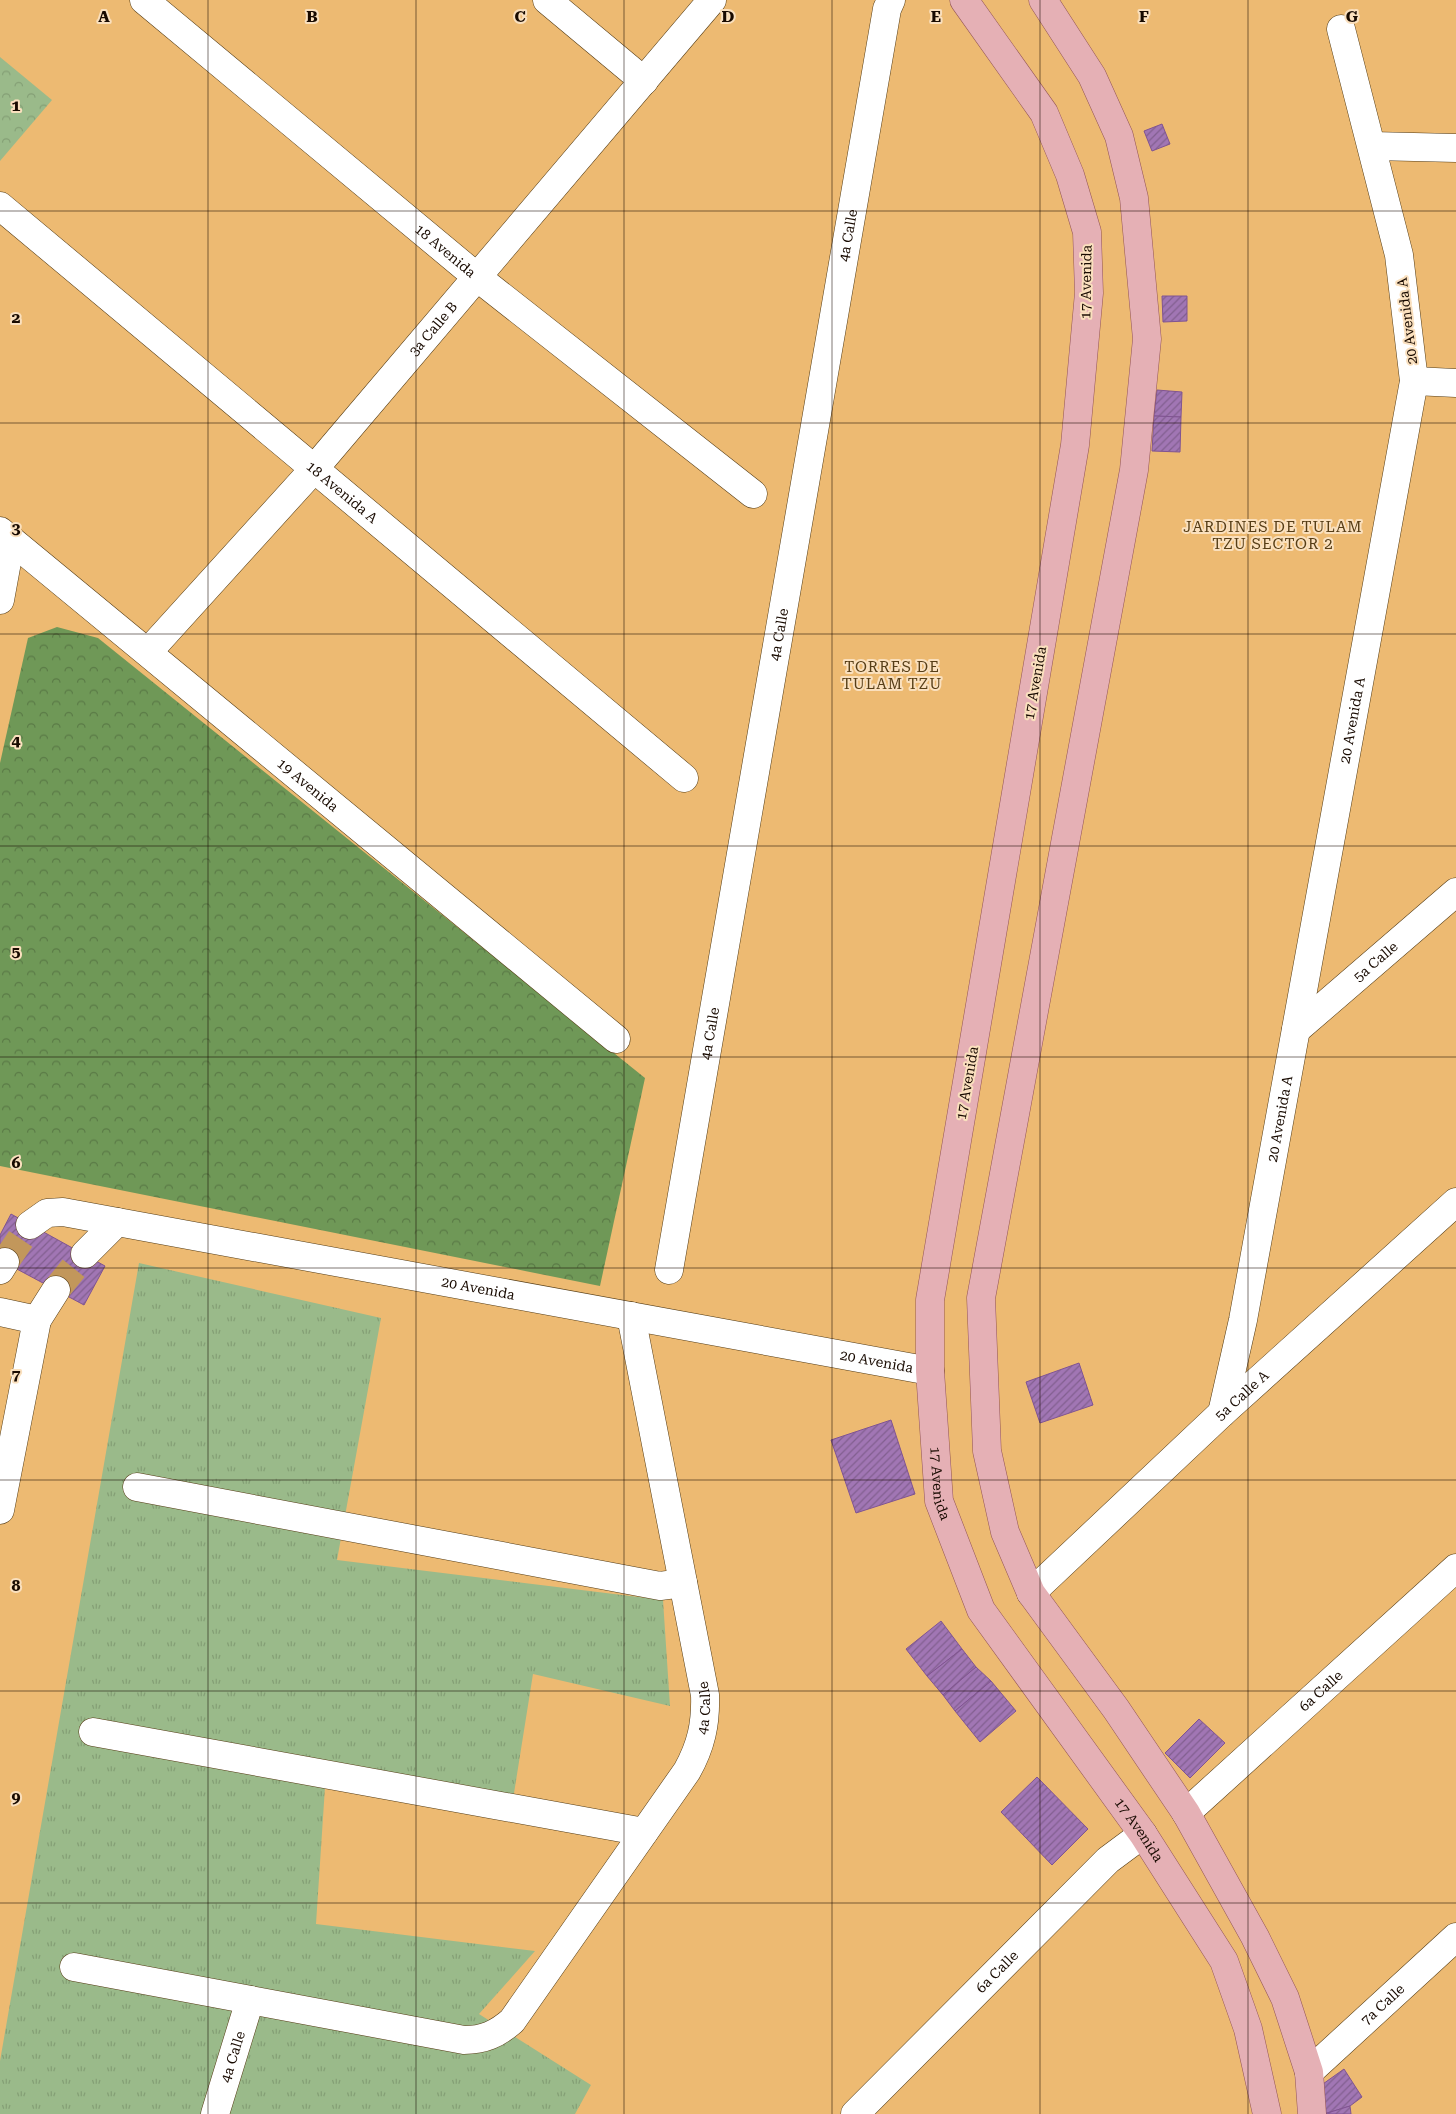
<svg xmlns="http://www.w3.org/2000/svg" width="1456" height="2114" font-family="'Roboto Serif',serif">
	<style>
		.grass { fill: url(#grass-tufts) }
		.forest { fill: url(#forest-crowns) }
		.park { fill: url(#park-crowns) }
		.building { fill: url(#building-hatch); stroke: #805492 }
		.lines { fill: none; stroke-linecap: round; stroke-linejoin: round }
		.minor-tunnel { stroke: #c2975b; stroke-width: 28; stroke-dasharray: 28 14; stroke-linecap: butt }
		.minor-casing { stroke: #543b14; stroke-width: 29 }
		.major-casing { stroke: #925455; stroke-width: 29 }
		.minor { stroke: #fff; stroke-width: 28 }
		.major { stroke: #e5b0b5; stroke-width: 28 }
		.grid { fill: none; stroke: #180a00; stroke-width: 1; stroke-opacity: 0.55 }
		.labels { text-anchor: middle; stroke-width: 4; stroke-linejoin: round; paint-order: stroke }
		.street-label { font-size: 14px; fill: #180a00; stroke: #fae0be }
		.neighbourhood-label { font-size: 15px; letter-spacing: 1px; fill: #563d16; stroke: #fae0be }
		.grid-label { font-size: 16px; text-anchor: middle; font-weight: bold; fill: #180a00; stroke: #fae0be; stroke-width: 4; stroke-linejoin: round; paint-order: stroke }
	</style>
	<defs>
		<pattern id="grass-tufts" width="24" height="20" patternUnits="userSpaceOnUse" patternTransform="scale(1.25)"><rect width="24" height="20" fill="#9aba8a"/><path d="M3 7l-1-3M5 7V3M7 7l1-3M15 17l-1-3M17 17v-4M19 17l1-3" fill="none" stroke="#849f75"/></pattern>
		<pattern id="forest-crowns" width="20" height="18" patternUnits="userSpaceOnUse" patternTransform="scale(1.25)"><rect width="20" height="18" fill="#6f9857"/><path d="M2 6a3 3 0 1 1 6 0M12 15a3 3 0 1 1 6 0" fill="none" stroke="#5a7a46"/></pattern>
		<pattern id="park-crowns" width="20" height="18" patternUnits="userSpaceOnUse" patternTransform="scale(1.25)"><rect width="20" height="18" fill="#9aba8a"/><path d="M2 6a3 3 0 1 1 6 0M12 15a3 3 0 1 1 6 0" fill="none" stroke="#849f75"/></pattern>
		<pattern id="building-hatch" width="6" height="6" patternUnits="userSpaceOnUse" patternTransform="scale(1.25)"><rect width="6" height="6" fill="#a176b4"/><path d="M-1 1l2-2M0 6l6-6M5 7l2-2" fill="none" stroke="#825f90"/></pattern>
	</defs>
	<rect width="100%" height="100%" fill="#edba72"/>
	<!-- grass -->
	<path class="grass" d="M 139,1263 L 381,1318 L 337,1560 L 663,1600 L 670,1706 L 533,1674 L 511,1812 L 326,1772 L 316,1924 L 535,1951 L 479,2014 L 591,2085 L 575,2114 L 0,2114 L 0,2061 Z"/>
	<!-- forest -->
	<path class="forest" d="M 57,627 L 98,638 L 645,1078 L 600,1286 L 0,1166 L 0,763 L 28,638 Z"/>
	<!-- park -->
	<path class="park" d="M 0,57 L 52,100 L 0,161 Z"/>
	<!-- building -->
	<g class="building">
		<path d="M 1162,124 L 1170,144 L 1152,151 L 1144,131 Z"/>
		<path d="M 1162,296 L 1187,296 L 1187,321 L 1163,322 Z"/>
		<path d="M 1157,390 L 1182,392 L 1181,417 L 1154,416 Z"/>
		<path d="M 1154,416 L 1181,417 L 1180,452 L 1152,451 Z"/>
		<path d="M 11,1214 L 105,1266 L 84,1305 L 0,1260 L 0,1235 Z"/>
		<path d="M 1079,1363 L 1093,1405 L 1040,1423 L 1026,1382 Z"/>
		<path d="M 891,1420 L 915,1494 L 856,1513 L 831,1440 Z"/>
		<path d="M 941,1621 L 962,1649 L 927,1676 L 906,1649 Z"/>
		<path d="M 962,1649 L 976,1667 L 943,1695 L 927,1676 Z"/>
		<path d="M 976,1667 L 991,1681 L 955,1711 L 943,1695 Z"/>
		<path d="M 991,1681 L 1016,1711 L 980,1742 L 955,1711 Z"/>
		<path d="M 1199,1719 L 1225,1743 L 1190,1778 L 1165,1753 Z"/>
		<path d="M 1037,1777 L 1088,1829 L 1052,1865 L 1001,1812 Z"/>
		<path d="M 1344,2069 L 1362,2097 L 1350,2106 L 1324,2114 L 1313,2091 Z"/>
		<path d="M 1350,2106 L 1351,2114 L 1324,2114 Z"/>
	</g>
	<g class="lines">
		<!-- minor-tunnel -->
		<g class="minor-tunnel">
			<path d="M 5,1262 L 30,1225"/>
			<path d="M 56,1290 L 85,1254"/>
		</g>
		<defs>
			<g id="minor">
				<path id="s1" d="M 144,0 L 477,277 L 753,494"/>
				<path d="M 547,0 L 644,81"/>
				<path d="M 1372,146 L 1456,148"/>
				<path id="s2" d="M 0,206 L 684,778"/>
				<path d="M 1414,381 L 1456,383"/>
				<path id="s3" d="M 0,531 L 616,1039"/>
				<path d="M 0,600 L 11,540"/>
				<path id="s4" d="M 148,652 L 314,469 L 712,0"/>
				<path id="s5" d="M 1296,1030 L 1456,892"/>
				<path id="s6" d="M 30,1225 L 47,1213 L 63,1212 L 930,1371"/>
				<path d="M 85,1254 L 117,1222"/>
				<path d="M 0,1270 L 5,1262"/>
				<path id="s7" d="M 669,1270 L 887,9 L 891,0"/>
				<path d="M 0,1312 L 37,1320"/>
				<path id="s8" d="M 1222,1413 L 1243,1320 L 1414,381 L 1399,255 L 1341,29"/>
				<path d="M 137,1487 L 660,1586 L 683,1583"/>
				<path d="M 0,1510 L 37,1320 L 56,1290"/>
				<path id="s9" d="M 1031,1593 L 1222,1413 L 1456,1202"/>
				<path d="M 93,1732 L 644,1832"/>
				<path id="s10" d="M 1186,1813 L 1456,1568"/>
				<path id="s11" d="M 74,1967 L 464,2040 C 484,2040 497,2034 512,2021 L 687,1771 C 701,1746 706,1724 705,1695 L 631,1316"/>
				<path id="s12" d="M 1309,2072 L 1456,1937"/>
				<path id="s13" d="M 215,2114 L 250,2000"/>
				<path id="s14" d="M 855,2114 L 1108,1860 L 1143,1834"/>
			</g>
			<g id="major">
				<path id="s15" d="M 964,0 L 1044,113 L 1070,175 L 1087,232 L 1089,293 L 1075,445 L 930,1300 L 930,1371 L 939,1501 L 981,1610 L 1143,1834 L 1224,1961 L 1248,2029 L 1267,2114"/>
				<path d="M 1043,0 L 1092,76 L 1119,136 L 1134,198 L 1147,339 L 1134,470 L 981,1298 L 987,1451 L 1005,1532 L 1031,1593 L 1116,1709 L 1186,1813 L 1255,1937 L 1285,1998 L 1309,2072 L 1312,2114"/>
			</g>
		</defs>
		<!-- minor casing -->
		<use href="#minor" class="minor-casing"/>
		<!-- major casing -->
		<use href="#major" class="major-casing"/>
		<!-- minor -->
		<use href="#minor" class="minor"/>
		<!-- major -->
		<use href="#major" class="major"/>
	</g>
	<!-- grid -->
	<path class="grid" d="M 208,0 L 208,2114M 416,0 L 416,2114M 624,0 L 624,2114M 832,0 L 832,2114M 1040,0 L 1040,2114M 1248,0 L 1248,2114M 0,211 L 1456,211M 0,423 L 1456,423M 0,634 L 1456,634M 0,846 L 1456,846M 0,1057 L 1456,1057M 0,1268 L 1456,1268M 0,1480 L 1456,1480M 0,1691 L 1456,1691M 0,1903 L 1456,1903"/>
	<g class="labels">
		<!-- street labels -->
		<g class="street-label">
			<text dy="5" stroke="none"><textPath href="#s7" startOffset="1050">4a Calle</textPath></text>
			<text dy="5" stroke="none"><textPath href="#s1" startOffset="392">18 Avenida</textPath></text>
			<text transform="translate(1086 282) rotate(-89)" y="5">17 Avenida</text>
			<text transform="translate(1407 321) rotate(-97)" y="5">20 Avenida A</text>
			<text dy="5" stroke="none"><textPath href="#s4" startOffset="431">3a Calle B</textPath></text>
			<text dy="5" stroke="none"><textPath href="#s2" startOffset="446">18 Avenida A</textPath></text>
			<text dy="5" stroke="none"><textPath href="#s7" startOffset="645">4a Calle</textPath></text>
			<text transform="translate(1035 683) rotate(-80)" y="5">17 Avenida</text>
			<text dy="5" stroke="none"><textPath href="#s8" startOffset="705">20 Avenida A</textPath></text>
			<text dy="5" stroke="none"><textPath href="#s3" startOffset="399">19 Avenida</textPath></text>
			<text dy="5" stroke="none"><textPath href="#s5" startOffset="105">5a Calle</textPath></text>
			<text dy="5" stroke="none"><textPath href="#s7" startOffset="240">4a Calle</textPath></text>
			<text transform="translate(967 1083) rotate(-80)" y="5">17 Avenida</text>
			<text dy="5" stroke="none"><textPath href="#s8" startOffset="300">20 Avenida A</textPath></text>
			<text dy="5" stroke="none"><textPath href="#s6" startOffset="459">20 Avenida</textPath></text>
			<text dy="5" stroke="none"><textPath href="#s6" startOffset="864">20 Avenida</textPath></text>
			<text dy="5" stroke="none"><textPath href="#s9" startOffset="289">5a Calle A</textPath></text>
			<text dy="5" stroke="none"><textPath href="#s15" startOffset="1530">17 Avenida</textPath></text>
			<text dy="5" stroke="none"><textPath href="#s10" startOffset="182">6a Calle</textPath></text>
			<text dy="5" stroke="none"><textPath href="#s11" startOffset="821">4a Calle</textPath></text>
			<text dy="5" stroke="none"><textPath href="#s15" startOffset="1935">17 Avenida</textPath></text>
			<text dy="5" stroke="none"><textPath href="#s14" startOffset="201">6a Calle</textPath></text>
			<text dy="5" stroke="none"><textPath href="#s12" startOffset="100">7a Calle</textPath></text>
			<text dy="5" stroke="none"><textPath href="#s13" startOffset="60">4a Calle</textPath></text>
		</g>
		<!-- neighbourhood labels -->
		<g class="neighbourhood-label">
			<text x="1273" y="532">JARDINES DE TULAM<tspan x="1273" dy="17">TZU SECTOR 2</tspan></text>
			<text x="892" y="672">TORRES DE<tspan x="892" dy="17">TULAM TZU</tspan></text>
		</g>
	</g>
	<g class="grid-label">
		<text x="104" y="22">A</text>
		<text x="312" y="22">B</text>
		<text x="520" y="22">C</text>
		<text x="728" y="22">D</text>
		<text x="936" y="22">E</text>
		<text x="1144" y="22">F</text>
		<text x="1352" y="22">G</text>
		<text x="16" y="111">1</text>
		<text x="16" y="323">2</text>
		<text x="16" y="534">3</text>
		<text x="16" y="746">4</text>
		<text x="16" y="957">5</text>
		<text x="16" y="1168">6</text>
		<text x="16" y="1380">7</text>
		<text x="16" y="1591">8</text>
		<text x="16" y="1803">9</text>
	</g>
</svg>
